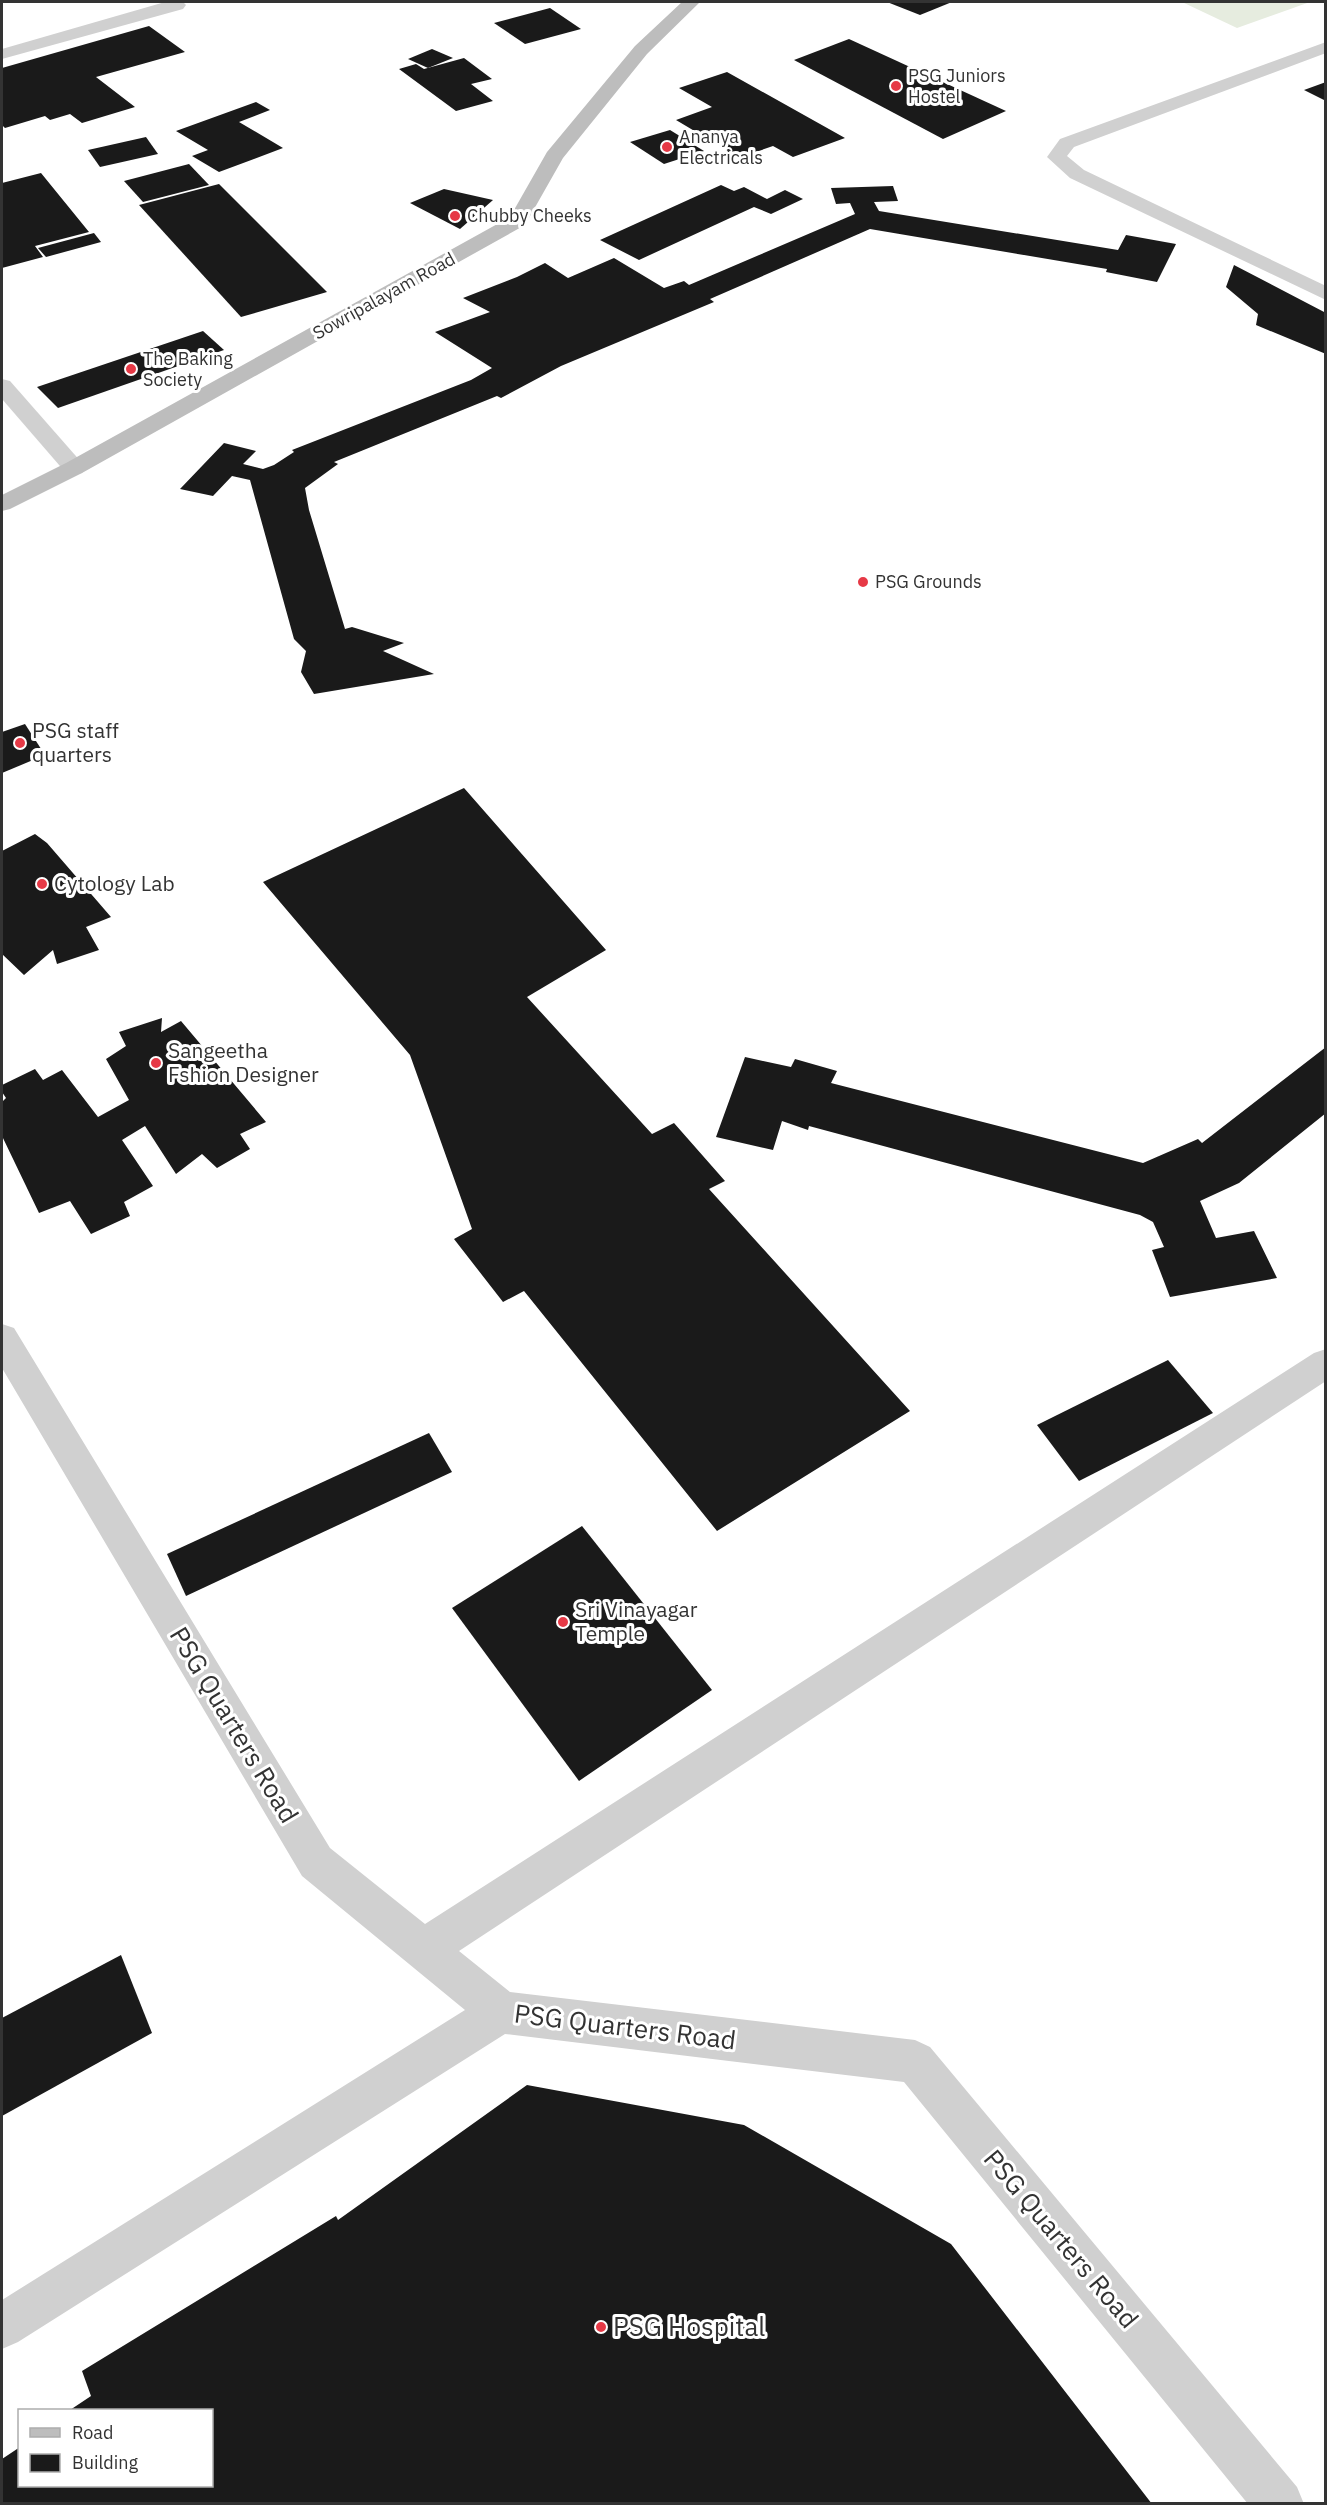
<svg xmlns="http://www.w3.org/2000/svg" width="1327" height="2505" font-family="'IBM Plex Sans',sans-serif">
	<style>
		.green { fill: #e6ecdf }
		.building { fill: #1a1a1a }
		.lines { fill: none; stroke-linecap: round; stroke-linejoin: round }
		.street { fill: #d0d0d0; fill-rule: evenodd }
		.secondary { fill: #bdbdbd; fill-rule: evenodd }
		.poi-dot { fill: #e63946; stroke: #fff; stroke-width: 2 }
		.labels { text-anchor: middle; stroke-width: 6; stroke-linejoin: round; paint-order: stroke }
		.far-poi-label { font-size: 18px; fill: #333; stroke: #fff; text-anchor: start }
		.far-street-label { font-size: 18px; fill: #333; stroke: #fff }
		.poi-label { font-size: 21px; fill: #333; stroke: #fff; text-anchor: start }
		.near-street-label { font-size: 26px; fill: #333; stroke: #fff }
		.near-poi-label { font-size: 26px; fill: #333; stroke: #fff; text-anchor: start }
	</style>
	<rect width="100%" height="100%" fill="#fff"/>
	<!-- green -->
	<path class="green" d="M 1182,2 L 1310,2 L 1237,28 Z"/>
	<!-- building -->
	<g class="building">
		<path d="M 887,2 L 952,2 L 920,15 Z"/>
		<path d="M 550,8 L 581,29 L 525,44 L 494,23 Z"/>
		<path d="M 149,26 L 185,52 L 96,77 L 135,107 L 82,123 L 70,114 L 50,120 L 45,116 L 5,128 L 2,125 L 2,68 Z"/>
		<path d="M 849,39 L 1006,111 L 943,139 L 794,60 Z"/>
		<path d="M 432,49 L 453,58 L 428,68 L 408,59 Z"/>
		<path d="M 464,58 L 492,79 L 471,84 L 493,101 L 456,111 L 399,69 L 416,64 L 424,69 Z"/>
		<path d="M 727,72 L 845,138 L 793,157 L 773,146 L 733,160 L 722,153 L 728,151 L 676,120 L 712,107 L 679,88 Z"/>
		<path d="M 1326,82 L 1326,101 L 1304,90 Z"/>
		<path d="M 256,102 L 270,110 L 239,122 L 283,148 L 219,172 L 192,156 L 208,150 L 176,131 Z"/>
		<path d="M 670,130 L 704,151 L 664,164 L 630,142 Z"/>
		<path d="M 146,137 L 158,154 L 100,167 L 88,150 Z"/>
		<path d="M 189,164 L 209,185 L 143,202 L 124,181 Z"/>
		<path d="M 41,173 L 89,232 L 35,246 L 43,257 L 2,268 L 2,183 Z"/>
		<path d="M 219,184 L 327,292 L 241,317 L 139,205 Z"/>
		<path d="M 721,185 L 734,191 L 744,187 L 767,199 L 785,190 L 803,199 L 771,214 L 754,207 L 639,260 L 600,240 Z"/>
		<path d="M 893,186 L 898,201 L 874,202 L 879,211 L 1118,250 L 1126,235 L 1176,244 L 1157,282 L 1106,272 L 1107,269 L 870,229 L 710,299 L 714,302 L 561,366 L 501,398 L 497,396 L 334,462 L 338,464 L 305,488 L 309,510 L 345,629 L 352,627 L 404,643 L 383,651 L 434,674 L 314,694 L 301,672 L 306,651 L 294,639 L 250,480 L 232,476 L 213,496 L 180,489 L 224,443 L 256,451 L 243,464 L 263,469 L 274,465 L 294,452 L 292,450 L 471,380 L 492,368 L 435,332 L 490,312 L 463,298 L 517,277 L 545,263 L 568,278 L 614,258 L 664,288 L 684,281 L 689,285 L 855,214 L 850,203 L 836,204 L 831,188 Z"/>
		<path d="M 444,189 L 493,200 L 460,229 L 410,203 Z"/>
		<path d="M 94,233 L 101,242 L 46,257 L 38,248 Z"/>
		<path d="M 1234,265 L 1326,313 L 1326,354 L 1256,325 L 1258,314 L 1226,287 Z"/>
		<path d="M 203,331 L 224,350 L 58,408 L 37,387 Z"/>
		<path d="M 25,724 L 45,755 L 2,773 L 2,732 Z"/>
		<path d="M 464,788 L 606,950 L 527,997 L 652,1134 L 674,1123 L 725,1181 L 709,1189 L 910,1411 L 717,1531 L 524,1291 L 503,1302 L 454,1239 L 472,1229 L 410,1055 L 263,882 Z"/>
		<path d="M 35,834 L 47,843 L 111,917 L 86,927 L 99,950 L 57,964 L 53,950 L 24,975 L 2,954 L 2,851 Z"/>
		<path d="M 162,1018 L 161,1032 L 181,1021 L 266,1122 L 240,1134 L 250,1149 L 217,1168 L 202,1154 L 176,1174 L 145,1126 L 122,1140 L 153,1186 L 124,1202 L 130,1216 L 91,1234 L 70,1201 L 39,1213 L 2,1136 L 2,1102 L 6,1098 L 2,1092 L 2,1085 L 35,1069 L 43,1080 L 62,1070 L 98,1117 L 129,1100 L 106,1059 L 126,1046 L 119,1032 Z"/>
		<path d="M 1326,1047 L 1326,1113 L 1239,1183 L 1200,1201 L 1216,1238 L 1254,1231 L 1277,1278 L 1170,1297 L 1152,1250 L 1164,1247 L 1153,1222 L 1140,1215 L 809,1126 L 808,1130 L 782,1121 L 773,1150 L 716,1137 L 745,1057 L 791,1067 L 795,1059 L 837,1071 L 831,1083 L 1143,1163 L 1198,1139 L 1202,1143 Z"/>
		<path d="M 1168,1360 L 1213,1413 L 1079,1481 L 1037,1425 Z"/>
		<path d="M 429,1433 L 452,1472 L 186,1596 L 167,1554 Z"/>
		<path d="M 582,1526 L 712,1690 L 579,1781 L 452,1608 Z"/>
		<path d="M 121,1955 L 152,2033 L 2,2116 L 2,2018 Z"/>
		<path d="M 527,2085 L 744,2125 L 951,2244 L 1152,2504 L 2,2504 L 2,2459 L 20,2447 L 20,2486 L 212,2486 L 212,2410 L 70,2410 L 91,2396 L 82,2371 L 336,2216 L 338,2220 Z"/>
	</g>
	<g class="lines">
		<!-- street -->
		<g class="street">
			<path d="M 165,2 L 183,2 L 186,5 L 183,9 L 2,59 L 2,49 Z"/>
			<path d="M 1326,42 L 1326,53 L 1074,147 L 1067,156 L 1084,170 L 1326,286 L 1326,300 L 1070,178 L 1047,157 L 1060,139 Z"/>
			<path d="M 2,379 L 10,381 L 82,463 L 86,468 L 82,473 L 74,475 L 66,473 L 2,399 Z"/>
			<path d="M 2,1324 L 14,1328 L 330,1848 L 425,1924 L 1314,1353 L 1326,1349 L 1326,1381 L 459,1951 L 510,1992 L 915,2040 L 930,2047 L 1297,2487 L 1304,2504 L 1248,2504 L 904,2082 L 505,2034 L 18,2342 L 2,2349 L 2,2300 L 465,2010 L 302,1876 L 2,1368 Z"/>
		</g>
		<!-- secondary -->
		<path class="secondary" d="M 682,2 L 700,2 L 647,54 L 563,158 L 525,225 L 82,473 L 10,509 L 2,511 L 2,495 L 66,463 L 510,217 L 547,152 L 635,46 Z"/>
	</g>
	<!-- markers -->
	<g class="poi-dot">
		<circle cx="896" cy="86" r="6"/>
		<circle cx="667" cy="147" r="6"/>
		<circle cx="455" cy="216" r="6"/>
		<circle cx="131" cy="369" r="6"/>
		<circle cx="863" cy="582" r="6"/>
		<circle cx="20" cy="743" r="6"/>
		<circle cx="42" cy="884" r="6"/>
		<circle cx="156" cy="1063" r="6"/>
		<circle cx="563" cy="1622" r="6"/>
		<circle cx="601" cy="2327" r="6"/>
	</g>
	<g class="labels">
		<!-- far-poi labels -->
		<g class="far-poi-label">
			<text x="908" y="82">PSG Juniors<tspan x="908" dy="21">Hostel</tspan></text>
			<text x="679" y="143">Ananya<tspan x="679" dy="21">Electricals</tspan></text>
			<text x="467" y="222">Chubby Cheeks</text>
			<text x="143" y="365">The Baking<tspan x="143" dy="21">Society</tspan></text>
			<text x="875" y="588">PSG Grounds</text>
		</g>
		<!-- far-street labels -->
		<g class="far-street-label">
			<text transform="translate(384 296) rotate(-29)" y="6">Sowripalayam Road</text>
		</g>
		<!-- poi labels -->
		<g class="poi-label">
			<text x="32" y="738">PSG staff<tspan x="32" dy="24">quarters</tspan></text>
			<text x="54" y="891">Cytology Lab</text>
			<text x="168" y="1058">Sangeetha<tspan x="168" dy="24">Fshion Designer</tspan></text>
			<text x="575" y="1617">Sri Vinayagar<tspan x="575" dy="24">Temple</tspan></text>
		</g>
		<!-- near-street labels -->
		<g class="near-street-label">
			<text transform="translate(234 1725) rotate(59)" y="9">PSG Quarters Road</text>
			<text transform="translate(625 2027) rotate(7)" y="9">PSG Quarters Road</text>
			<text transform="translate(1061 2239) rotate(50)" y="9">PSG Quarters Road</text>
		</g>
		<!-- near-poi labels -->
		<g class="near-poi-label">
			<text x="613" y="2336">PSG Hospital</text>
		</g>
	</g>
	<!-- border -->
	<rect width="1327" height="2505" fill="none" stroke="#333333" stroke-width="6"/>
	<!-- legend -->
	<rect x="18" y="2409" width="195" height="78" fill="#ffffff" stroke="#adadad" stroke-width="1.5"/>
	<rect x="30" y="2428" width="30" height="9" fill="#bdbdbd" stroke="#adadad" stroke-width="1.5"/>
	<text x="72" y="2439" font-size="18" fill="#333333">Road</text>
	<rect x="30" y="2454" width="30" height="18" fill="#1a1a1a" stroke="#adadad" stroke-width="1.5"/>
	<text x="72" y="2469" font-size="18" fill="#333333">Building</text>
</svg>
